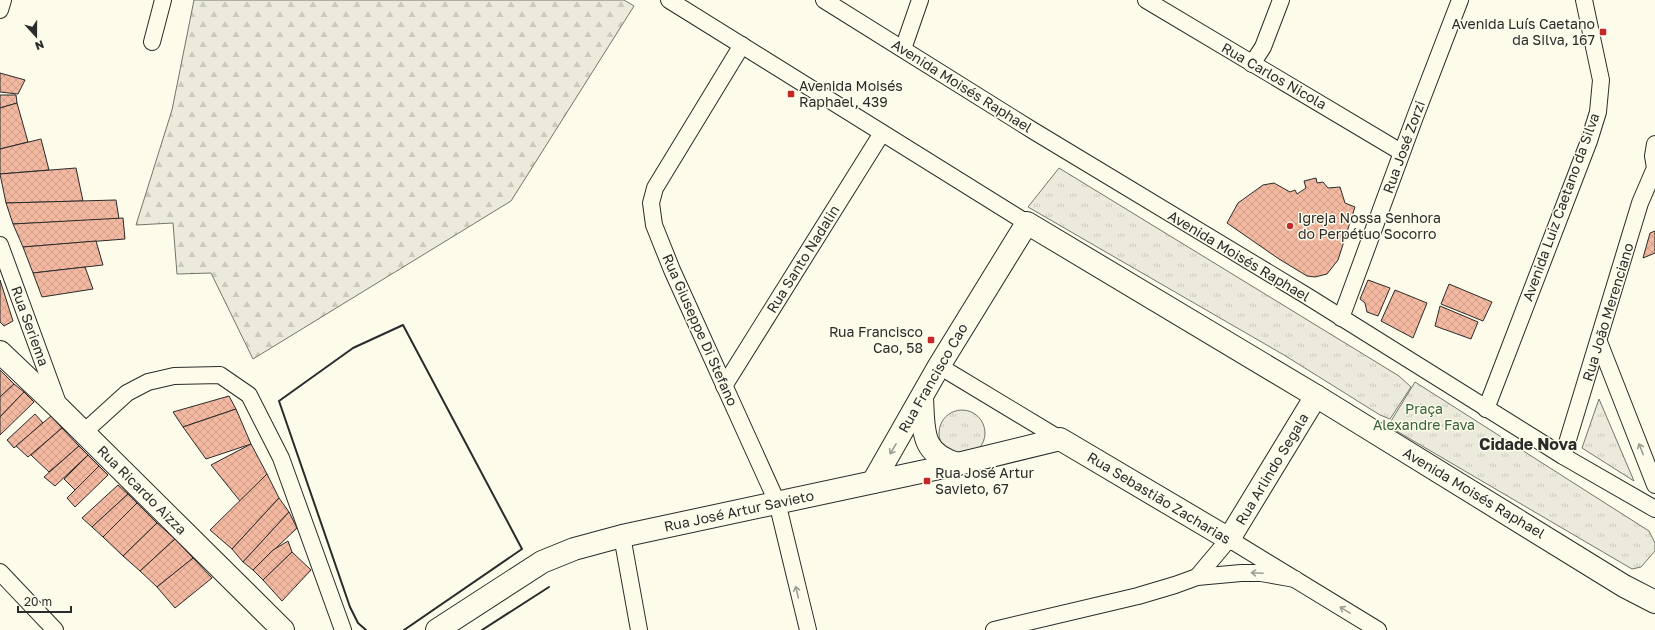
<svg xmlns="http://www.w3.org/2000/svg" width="1655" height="630" font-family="'Golos Text',sans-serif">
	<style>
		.grass { fill: url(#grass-tufts); stroke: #74746e }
		.forest { fill: url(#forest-firs); stroke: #74746e }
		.building { fill: url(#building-cross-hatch); stroke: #2b2b2b }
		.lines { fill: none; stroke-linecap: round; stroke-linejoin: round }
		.street-casing { stroke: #2b2b2b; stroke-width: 18 }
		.secondary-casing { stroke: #2b2b2b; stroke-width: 24 }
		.street { stroke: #fdfbea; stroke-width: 16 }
		.secondary { stroke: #fdfbea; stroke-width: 22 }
		.wall { stroke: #2b2b2b; stroke-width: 2 }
		.oneway { stroke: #9e9d94 }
		.poi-dot { fill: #c62828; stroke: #fdfbea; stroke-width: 1.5 }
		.labels { text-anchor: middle; stroke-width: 3; stroke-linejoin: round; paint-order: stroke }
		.poi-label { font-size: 14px; fill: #2b2b2b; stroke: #fdfbea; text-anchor: start }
		.street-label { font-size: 14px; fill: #2b2b2b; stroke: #fdfbea }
		.park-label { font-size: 14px; fill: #34623c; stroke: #fdfbea }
		.quarter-label { font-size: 16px; font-weight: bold; fill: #2b2b2b; stroke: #fdfbea }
	</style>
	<defs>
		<pattern id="grass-tufts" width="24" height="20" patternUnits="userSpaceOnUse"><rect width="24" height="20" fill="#ecebdb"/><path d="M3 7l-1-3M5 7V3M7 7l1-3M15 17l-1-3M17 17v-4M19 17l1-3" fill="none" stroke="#cbcabc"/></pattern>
		<pattern id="forest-firs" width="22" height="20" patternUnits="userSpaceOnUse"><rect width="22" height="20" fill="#ecebdb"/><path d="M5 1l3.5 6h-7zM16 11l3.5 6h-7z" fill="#cbcabc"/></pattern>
		<pattern id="building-cross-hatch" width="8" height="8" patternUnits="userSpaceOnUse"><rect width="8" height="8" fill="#f2b8a0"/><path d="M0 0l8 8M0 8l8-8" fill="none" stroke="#d09e8a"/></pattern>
	</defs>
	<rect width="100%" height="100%" fill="#fdfbea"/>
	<!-- grass -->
	<g class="grass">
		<path d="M 1059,168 L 1399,376 L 1411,387 L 1390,419 L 1380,415 L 1284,355 L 1028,207 Z"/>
		<path d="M 1415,382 L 1649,531 L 1655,543 L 1655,551 L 1641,567 L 1632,569 L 1388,426 Z"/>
		<path d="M 1599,399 L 1634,481 L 1582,448 Z"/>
		<circle cx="962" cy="433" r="23"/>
	</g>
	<!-- forest -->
	<path class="forest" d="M 194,0 L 624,0 L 634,6 L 511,201 L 253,359 L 211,273 L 177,274 L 173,223 L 136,225 L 172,110 Z"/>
	<!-- building -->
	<g class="building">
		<path d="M 0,73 L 25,80 L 18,94 L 0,92 Z"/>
		<path d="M 0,95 L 16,95 L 17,103 L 0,108 Z"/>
		<path d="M 17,103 L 28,142 L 0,149 L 0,108 Z"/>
		<path d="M 41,139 L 49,170 L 0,174 L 0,149 Z"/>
		<path d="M 76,168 L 83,201 L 6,203 L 0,174 Z"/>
		<path d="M 1316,178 L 1317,183 L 1323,182 L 1328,188 L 1340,187 L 1345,203 L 1355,207 L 1338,260 L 1327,274 L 1315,277 L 1307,276 L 1279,259 L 1227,223 L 1238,203 L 1263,185 L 1274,183 L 1290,192 L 1295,190 L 1297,194 L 1306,188 L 1304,181 Z"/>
		<path d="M 116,200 L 119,219 L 13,224 L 6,203 Z"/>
		<path d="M 123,218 L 125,239 L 23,247 L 13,224 Z"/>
		<path d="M 1655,231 L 1655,253 L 1643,258 L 1650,233 Z"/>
		<path d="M 96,241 L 103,265 L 33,273 L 23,247 Z"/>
		<path d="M 85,267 L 93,289 L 42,297 L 33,273 Z"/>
		<path d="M 0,280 L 13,321 L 4,326 L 0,322 Z"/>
		<path d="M 1368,280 L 1390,288 L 1378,316 L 1367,312 L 1365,303 L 1360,299 Z"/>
		<path d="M 1449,284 L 1492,302 L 1483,321 L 1441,304 Z"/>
		<path d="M 1395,290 L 1427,303 L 1413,338 L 1381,321 Z"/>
		<path d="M 1440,306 L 1478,322 L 1471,339 L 1435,326 Z"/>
		<path d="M 0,370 L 14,384 L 0,397 Z"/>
		<path d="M 14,384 L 24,392 L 0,417 L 0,397 Z"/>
		<path d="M 24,392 L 34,402 L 0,435 L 0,417 Z"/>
		<path d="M 229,396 L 236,409 L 183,427 L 173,412 Z"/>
		<path d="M 236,409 L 251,444 L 206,459 L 183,427 Z"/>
		<path d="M 35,414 L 43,423 L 14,448 L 7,440 Z"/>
		<path d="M 51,416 L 62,428 L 28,457 L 16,446 Z"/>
		<path d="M 62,428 L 79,446 L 49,472 L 31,455 Z"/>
		<path d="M 251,444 L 267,474 L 240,501 L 211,465 Z"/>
		<path d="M 79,446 L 88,455 L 55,486 L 44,477 Z"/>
		<path d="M 88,455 L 99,466 L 75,490 L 64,479 Z"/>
		<path d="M 99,466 L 108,475 L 75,507 L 67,498 Z"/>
		<path d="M 267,474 L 279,498 L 232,549 L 210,530 Z"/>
		<path d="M 118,485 L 128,494 L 92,527 L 82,518 Z"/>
		<path d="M 128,494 L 137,503 L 103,537 L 92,527 Z"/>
		<path d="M 279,498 L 289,512 L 243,562 L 232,549 Z"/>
		<path d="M 137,503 L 157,523 L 123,556 L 103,537 Z"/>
		<path d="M 289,512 L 297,528 L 253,570 L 243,562 Z"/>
		<path d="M 157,523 L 175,539 L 140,571 L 123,556 Z"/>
		<path d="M 175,539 L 193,558 L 157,587 L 140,571 Z"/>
		<path d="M 288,541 L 292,552 L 263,580 L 253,570 L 273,550 Z"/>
		<path d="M 292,552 L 311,570 L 282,601 L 263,580 Z"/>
		<path d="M 193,558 L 212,578 L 175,608 L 157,587 Z"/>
	</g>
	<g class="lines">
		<defs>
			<g id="street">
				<path d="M 669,0 L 1027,223"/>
				<path d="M 824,0 L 1032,130 L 1307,296 L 1563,456 L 1655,509"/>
				<path d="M 1146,0 L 1401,152"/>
				<path d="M 0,10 L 3,0"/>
				<path d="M 152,42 L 163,0"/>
				<path d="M 742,45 L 655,188 L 651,203 L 654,225 L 672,270 L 777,502 L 808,630"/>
				<path d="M 903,49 L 920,0"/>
				<path d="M 1252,64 L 1263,47 L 1281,0"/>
				<path d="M 0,245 L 59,406"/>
				<path d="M 1341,318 L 1415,117 L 1460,0"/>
				<path d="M 1599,342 L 1655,485"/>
				<path d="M 939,366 L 1060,439"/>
				<path d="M 724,386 L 882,133"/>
				<path d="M 1486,409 L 1589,141 L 1598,112 L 1601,80 L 1584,0"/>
				<path d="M 84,432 L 127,393 L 148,382 L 174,376 L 220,375 L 249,395 L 281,458 L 343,630"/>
				<path d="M 1563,456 L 1640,203 L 1655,168 L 1653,156 L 1655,144"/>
				<path d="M 622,536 L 639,630"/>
				<path d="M 0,572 L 55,630"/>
				<path d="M 1197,577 L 1229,539 L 1378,630"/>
				<path d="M 994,630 L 1138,596 L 1175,585 L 1197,577 L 1241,573 L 1261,573 L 1295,579"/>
			</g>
			<g id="secondary">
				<path d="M 0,352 L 59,408 L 283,630"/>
				<path d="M 922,398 C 924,430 920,454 958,464"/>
				<path d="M 873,482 L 939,366 L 1027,223 L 1316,396 L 1624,586 L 1655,602"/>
				<path d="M 437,630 L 542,562 L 574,549 L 622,536 L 958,464 L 1060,439 L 1229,539 L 1316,396"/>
			</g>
		</defs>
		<!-- street casing -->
		<use href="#street" class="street-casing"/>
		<!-- secondary casing -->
		<use href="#secondary" class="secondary-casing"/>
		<!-- street -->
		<use href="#street" class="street"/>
		<!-- secondary -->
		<use href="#secondary" class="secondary"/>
		<!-- wall -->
		<g class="wall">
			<path d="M 366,630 L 358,623 L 350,607 L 279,401 L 353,348 L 403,325 L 522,549 L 404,630"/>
			<path d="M 482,630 L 549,587"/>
		</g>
	</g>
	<!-- one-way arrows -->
	<defs><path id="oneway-shaft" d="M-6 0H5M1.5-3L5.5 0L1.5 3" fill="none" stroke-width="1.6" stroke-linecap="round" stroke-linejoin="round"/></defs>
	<g class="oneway">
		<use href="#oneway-shaft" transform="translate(893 449) rotate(121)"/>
		<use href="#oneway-shaft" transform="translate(1641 449) rotate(-111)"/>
		<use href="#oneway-shaft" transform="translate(1257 573) rotate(-177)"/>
		<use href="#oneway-shaft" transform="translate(797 592) rotate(-103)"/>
		<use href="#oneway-shaft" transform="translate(1345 610) rotate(-149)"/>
	</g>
	<!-- markers -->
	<g class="poi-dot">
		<rect x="1599" y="28" width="8" height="8" rx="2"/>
		<rect x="787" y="90" width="8" height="8" rx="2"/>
		<circle cx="1290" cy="226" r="4"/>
		<rect x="927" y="336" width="8" height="8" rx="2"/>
		<rect x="923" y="477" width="8" height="8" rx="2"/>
	</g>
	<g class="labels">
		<!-- poi labels -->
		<g class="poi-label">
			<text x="1595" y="29" text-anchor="end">Avenida Luís Caetano<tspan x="1595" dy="16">da Silva, 167</tspan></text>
			<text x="799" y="91">Avenida Moisés<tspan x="799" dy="16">Raphael, 439</tspan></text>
			<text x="1298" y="223">Igreja Nossa Senhora<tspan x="1298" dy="16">do Perpétuo Socorro</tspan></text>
			<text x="923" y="337" text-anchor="end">Rua Francisco<tspan x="923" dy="16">Cao, 58</tspan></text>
			<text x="935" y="478">Rua José Artur<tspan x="935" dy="16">Savieto, 67</tspan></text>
		</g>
		<!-- street labels -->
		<g class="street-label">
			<text transform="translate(1274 76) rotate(30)" y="5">Rua Carlos Nicola</text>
			<text transform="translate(962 86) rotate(32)" y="5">Avenida Moisés Raphael</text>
			<text transform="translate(1404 147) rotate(-70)" y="5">Rua José Zorzi</text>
			<text transform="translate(1561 207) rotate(-70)" y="5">Avenida Luiz Caetano da Silva</text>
			<text transform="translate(1239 256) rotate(31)" y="5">Avenida Moisés Raphael</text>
			<text transform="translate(803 259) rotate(-58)" y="5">Rua Santo Nadalin</text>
			<text transform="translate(1608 312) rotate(-73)" y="5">Rua João Merenciano</text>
			<text transform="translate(30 326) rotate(70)" y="5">Rua Seriema</text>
			<text transform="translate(700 330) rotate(66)" y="5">Rua Giuseppe Di Stefano</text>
			<text transform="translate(933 378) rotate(-60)" y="5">Rua Francisco Cao</text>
			<text transform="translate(1272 469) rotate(-59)" y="5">Rua Arlindo Segala</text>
			<text transform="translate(142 490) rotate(45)" y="5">Rua Ricardo Aizza</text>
			<text transform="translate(1474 493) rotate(31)" y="5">Avenida Moisés Raphael</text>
			<text transform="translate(1159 498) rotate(31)" y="5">Rua Sebastião Zacharias</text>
			<text transform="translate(739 511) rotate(-12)" y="5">Rua José Artur Savieto</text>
		</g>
		<!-- park labels -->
		<g class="park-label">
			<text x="1424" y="414">Praça<tspan x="1424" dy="16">Alexandre Fava</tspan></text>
		</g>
		<!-- quarter labels -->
		<g class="quarter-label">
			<text x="1528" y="450">Cidade Nova</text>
		</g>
	</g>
	<!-- north arrow -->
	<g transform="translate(36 36) rotate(159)" stroke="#fdfbea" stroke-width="3" paint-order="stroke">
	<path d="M0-3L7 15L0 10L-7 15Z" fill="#2b2b2b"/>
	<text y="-6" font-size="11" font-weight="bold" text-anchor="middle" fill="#2b2b2b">N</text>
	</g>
	<!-- scale -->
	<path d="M18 606v6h53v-6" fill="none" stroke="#2b2b2b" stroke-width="2"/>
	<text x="24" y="606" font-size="12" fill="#2b2b2b" stroke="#fdfbea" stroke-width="3" paint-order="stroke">20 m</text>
</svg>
